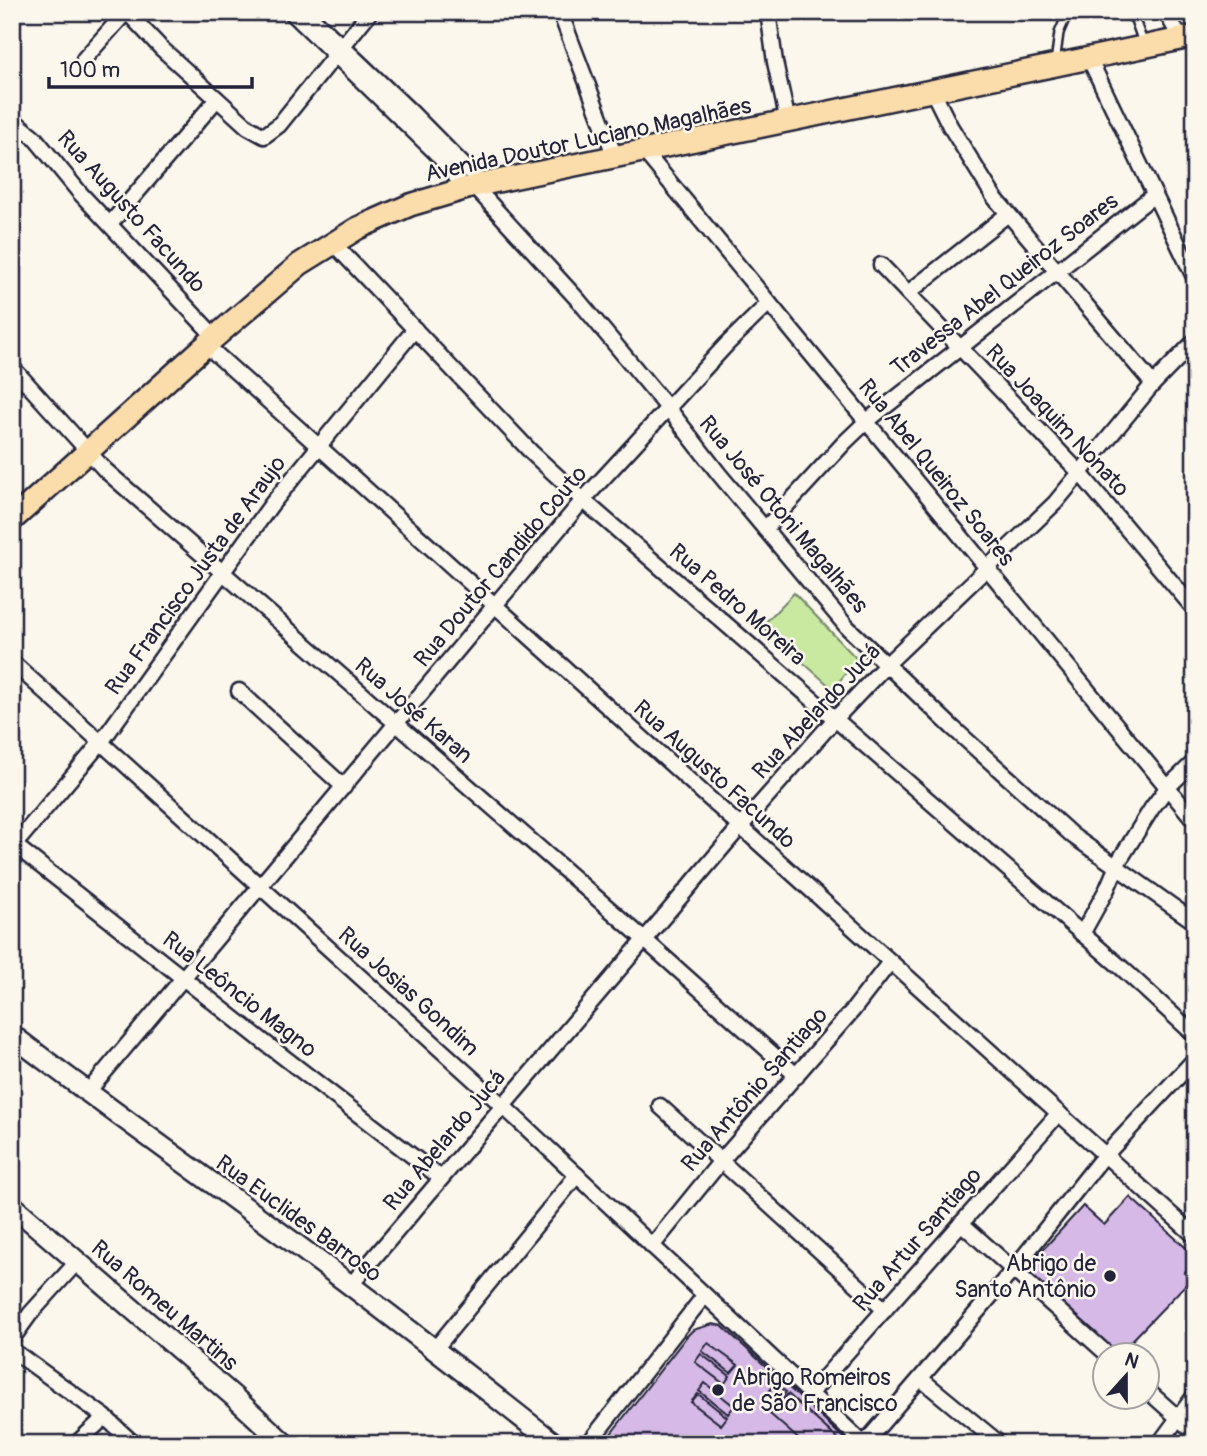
<svg xmlns="http://www.w3.org/2000/svg" width="1207" height="1456" font-family="Pangolin,sans-serif">
	<style>
		.green { fill: #c9e9a1; stroke: #76866e; stroke-width: 2 }
		.building { fill: #d6b9e6; stroke: #22223b; stroke-width: 2 }
		.lines { fill: none; stroke-linecap: round; stroke-linejoin: round }
		.lane-casing { stroke: #22223b; stroke-width: 12 }
		.street-casing { stroke: #22223b; stroke-width: 19 }
		.secondary-casing { stroke: #22223b; stroke-width: 24 }
		.primary-casing { stroke: #22223b; stroke-width: 26 }
		.lane { stroke: #fbf7ec; stroke-width: 7 }
		.street { stroke: #fbf7ec; stroke-width: 14 }
		.secondary { stroke: #fbf7ec; stroke-width: 19 }
		.primary { stroke: #faddab; stroke-width: 21 }
		.poi-dot { fill: #22223b; stroke: #fbf7ec; stroke-width: 2.5 }
		.labels { text-anchor: middle; stroke-width: 5; stroke-linejoin: round; paint-order: stroke }
		.street-label { font-size: 23px; fill: #22223b; stroke: #fbf7ec }
		.poi-label { font-size: 23px; fill: #22223b; stroke: #fbf7ec; text-anchor: end }
	</style>
	<rect width="100%" height="100%" fill="#fbf7ec"/>
	<filter id="ink" filterUnits="userSpaceOnUse"><feTurbulence type="fractalNoise" baseFrequency=".0143" numOctaves="2"/><feDisplacementMap in="SourceGraphic" scale="14" xChannelSelector="R" yChannelSelector="G"/><feConvolveMatrix kernelMatrix="1 2 1 2 8 2 1 2 1" color-interpolation-filters="sRGB"/></filter>
	<g filter="url(#ink)">
		<!-- green -->
		<path class="green" d="M 794,593 L 857,659 L 833,689 L 762,626 Z"/>
		<!-- building -->
		<g class="building">
			<path d="M 1130,1197 L 1195,1256 L 1195,1261 L 1184,1273 L 1191,1279 L 1119,1354 L 1025,1269 L 1083,1206 L 1104,1225 Z"/>
			<path d="M 713,1324 L 722,1326 L 850,1444 L 603,1444 L 687,1336 L 693,1330 Z"/>
			<path d="M 708,1343 L 738,1365 L 731,1373 L 702,1351 Z"/>
			<path d="M 701,1354 L 730,1376 L 724,1384 L 695,1362 Z"/>
			<path d="M 705,1383 L 734,1406 L 728,1414 L 699,1391 Z"/>
			<path d="M 775,1384 L 786,1392 L 777,1404 L 766,1395 Z"/>
			<path d="M 698,1394 L 727,1417 L 721,1425 L 691,1402 Z"/>
			<path d="M 788,1394 L 839,1440 L 836,1444 L 804,1444 L 770,1414 Z"/>
		</g>
		<g class="lines">
			<defs>
				<g id="lane">
					<path d="M 1127,12 L 1135,20 L 1144,45"/>
					<path d="M 1055,63 L 1059,33 L 1068,12"/>
				</g>
				<g id="street">
					<path d="M 127,12 L 161,48 L 248,127 L 264,136 L 279,125 L 370,12"/>
					<path d="M 291,12 L 435,152 L 452,171 L 463,188"/>
					<path d="M 306,12 L 410,111 L 482,184"/>
					<path d="M 560,12 L 615,157"/>
					<path d="M 768,12 L 775,62 L 788,122"/>
					<path d="M 1166,12 L 1181,39"/>
					<path d="M 1088,56 L 1195,279"/>
					<path d="M 84,59 L 126,12"/>
					<path d="M 933,92 L 950,126 L 994,197 L 1153,384"/>
					<path d="M 12,119 L 34,137 L 80,193 L 215,337"/>
					<path d="M 644,151 L 1195,821"/>
					<path d="M 474,186 L 579,301 L 668,408 L 719,474 L 847,627 L 952,727 L 1073,836 L 1189,918"/>
					<path d="M 110,224 L 217,99"/>
					<path d="M 333,243 L 532,453 L 583,500 L 1124,970 L 1195,1035"/>
					<path d="M 881,265 L 1080,473 L 1195,610"/>
					<path d="M 908,293 L 1008,214"/>
					<path d="M 206,345 L 1195,1236"/>
					<path d="M 12,367 L 105,470 L 645,940 L 797,1076"/>
					<path d="M 765,529 L 844,443 L 867,421 L 1154,195"/>
					<path d="M 12,662 L 503,1106 L 864,1444"/>
					<path d="M 239,691 L 344,787"/>
					<path d="M 12,843 L 264,1042 L 441,1178"/>
					<path d="M 12,848 L 102,741 L 271,505 L 415,329"/>
					<path d="M 1082,934 L 1107,889 L 1119,861 L 1152,808 L 1167,788 L 1195,761"/>
					<path d="M 87,1093 L 583,500 L 727,344 L 769,303"/>
					<path d="M 660,1106 L 885,1310"/>
					<path d="M 961,1223 L 1107,1354"/>
					<path d="M 652,1246 L 721,1161 L 853,1010 L 890,962"/>
					<path d="M 350,1286 L 740,827 L 836,718 L 886,665 L 1055,503 L 1153,384 L 1195,341"/>
					<path d="M 12,1339 L 30,1314 L 77,1262"/>
					<path d="M 435,1349 L 577,1175"/>
					<path d="M 12,1350 L 105,1417 L 134,1444"/>
					<path d="M 921,1379 L 1000,1444"/>
					<path d="M 1148,1391 L 1195,1433"/>
					<path d="M 809,1395 L 1059,1113"/>
					<path d="M 76,1444 L 105,1417"/>
					<path d="M 588,1444 L 704,1296"/>
					<path d="M 864,1444 L 1013,1270 L 1098,1163 L 1195,1059"/>
					<path d="M 1159,1444 L 1195,1395"/>
				</g>
				<g id="secondary">
					<path d="M 12,1035 C 95,1099 180,1159 264,1221 C 363,1293 459,1368 555,1444"/>
					<path d="M 12,1205 L 233,1396 L 285,1444"/>
				</g>
				<path id="primary" d="M 12,520 L 215,337 L 300,264 L 358,228 L 410,205 L 474,186 L 1195,36"/>
			</defs>
			<!-- lane casing -->
			<use href="#lane" class="lane-casing"/>
			<!-- street casing -->
			<use href="#street" class="street-casing"/>
			<!-- secondary casing -->
			<use href="#secondary" class="secondary-casing"/>
			<!-- primary casing -->
			<use href="#primary" class="primary-casing"/>
			<!-- lane -->
			<use href="#lane" class="lane"/>
			<!-- street -->
			<use href="#street" class="street"/>
			<!-- secondary -->
			<use href="#secondary" class="secondary"/>
			<!-- primary -->
			<use href="#primary" class="primary"/>
		</g>
	</g>
	<!-- markers -->
	<g class="poi-dot">
		<circle cx="1110" cy="1276" r="7"/>
		<circle cx="718" cy="1390" r="7"/>
	</g>
	<g class="labels">
		<!-- street labels -->
		<g class="street-label">
			<text transform="translate(588 139) rotate(-12)" y="8">Avenida Doutor Luciano Magalhães</text>
			<text transform="translate(132 211) rotate(48)" y="8">Rua Augusto Facundo</text>
			<text transform="translate(1004 284) rotate(-38)" y="8">Travessa Abel Queiroz Soares</text>
			<text transform="translate(1058 420) rotate(47)" y="8">Rua Joaquim Nonato</text>
			<text transform="translate(937 472) rotate(51)" y="8">Rua Abel Queiroz Soares</text>
			<text transform="translate(784 514) rotate(50)" y="8">Rua José Otoni Magalhães</text>
			<text transform="translate(500 566) rotate(-50)" y="8">Rua Doutor Candido Couto</text>
			<text transform="translate(195 575) rotate(-54)" y="8">Rua Francisco Justa de Araujo</text>
			<text transform="translate(738 604) rotate(41)" y="8">Rua Pedro Moreira</text>
			<text transform="translate(414 710) rotate(41)" y="8">Rua José Karan</text>
			<text transform="translate(816 711) rotate(-47)" y="8">Rua Abelardo Jucá</text>
			<text transform="translate(715 774) rotate(42)" y="8">Rua Augusto Facundo</text>
			<text transform="translate(409 991) rotate(42)" y="8">Rua Josias Gondim</text>
			<text transform="translate(240 994) rotate(38)" y="8">Rua Leôncio Magno</text>
			<text transform="translate(754 1089) rotate(-49)" y="8">Rua Antônio Santiago</text>
			<text transform="translate(444 1140) rotate(-50)" y="8">Rua Abelardo Jucá</text>
			<text transform="translate(299 1218) rotate(36)" y="8">Rua Euclides Barroso</text>
			<text transform="translate(917 1239) rotate(-49)" y="8">Rua Artur Santiago</text>
			<text transform="translate(165 1305) rotate(41)" y="8">Rua Romeu Martins</text>
		</g>
		<!-- poi labels -->
		<g class="poi-label">
			<text x="1096" y="1271">Abrigo de<tspan x="1096" dy="26">Santo Antônio</tspan></text>
			<text x="732" y="1385" text-anchor="start">Abrigo Romeiros<tspan x="732" dy="26">de São Francisco</tspan></text>
		</g>
	</g>
	<!-- margin -->
	<rect width="1207" height="1456" fill="none" stroke="#fbf7ec" stroke-width="42"/>
	<rect x="21" y="21" width="1165" height="1414" fill="none" stroke="#22223b" stroke-width="2.5" filter="url(#ink)"/>
	<!-- north arrow -->
	<g transform="translate(1126 1376) rotate(21)"><circle r="33" fill="#fbf7ec" stroke="#a4a2a5" stroke-width="2"/>
	<path d="M0-5L12 26L0 18L-12 26Z" fill="#22223b"/>
	<text y="-10" font-size="19" font-weight="bold" text-anchor="middle" fill="#22223b">N</text>
	</g>
	<!-- scale -->
	<path d="M49 77v10h203v-10" fill="none" stroke="#22223b" stroke-width="3.5"/>
	<text x="60" y="77" font-size="21" fill="#22223b" stroke="#fbf7ec" stroke-width="5" paint-order="stroke">100 m</text>
</svg>
